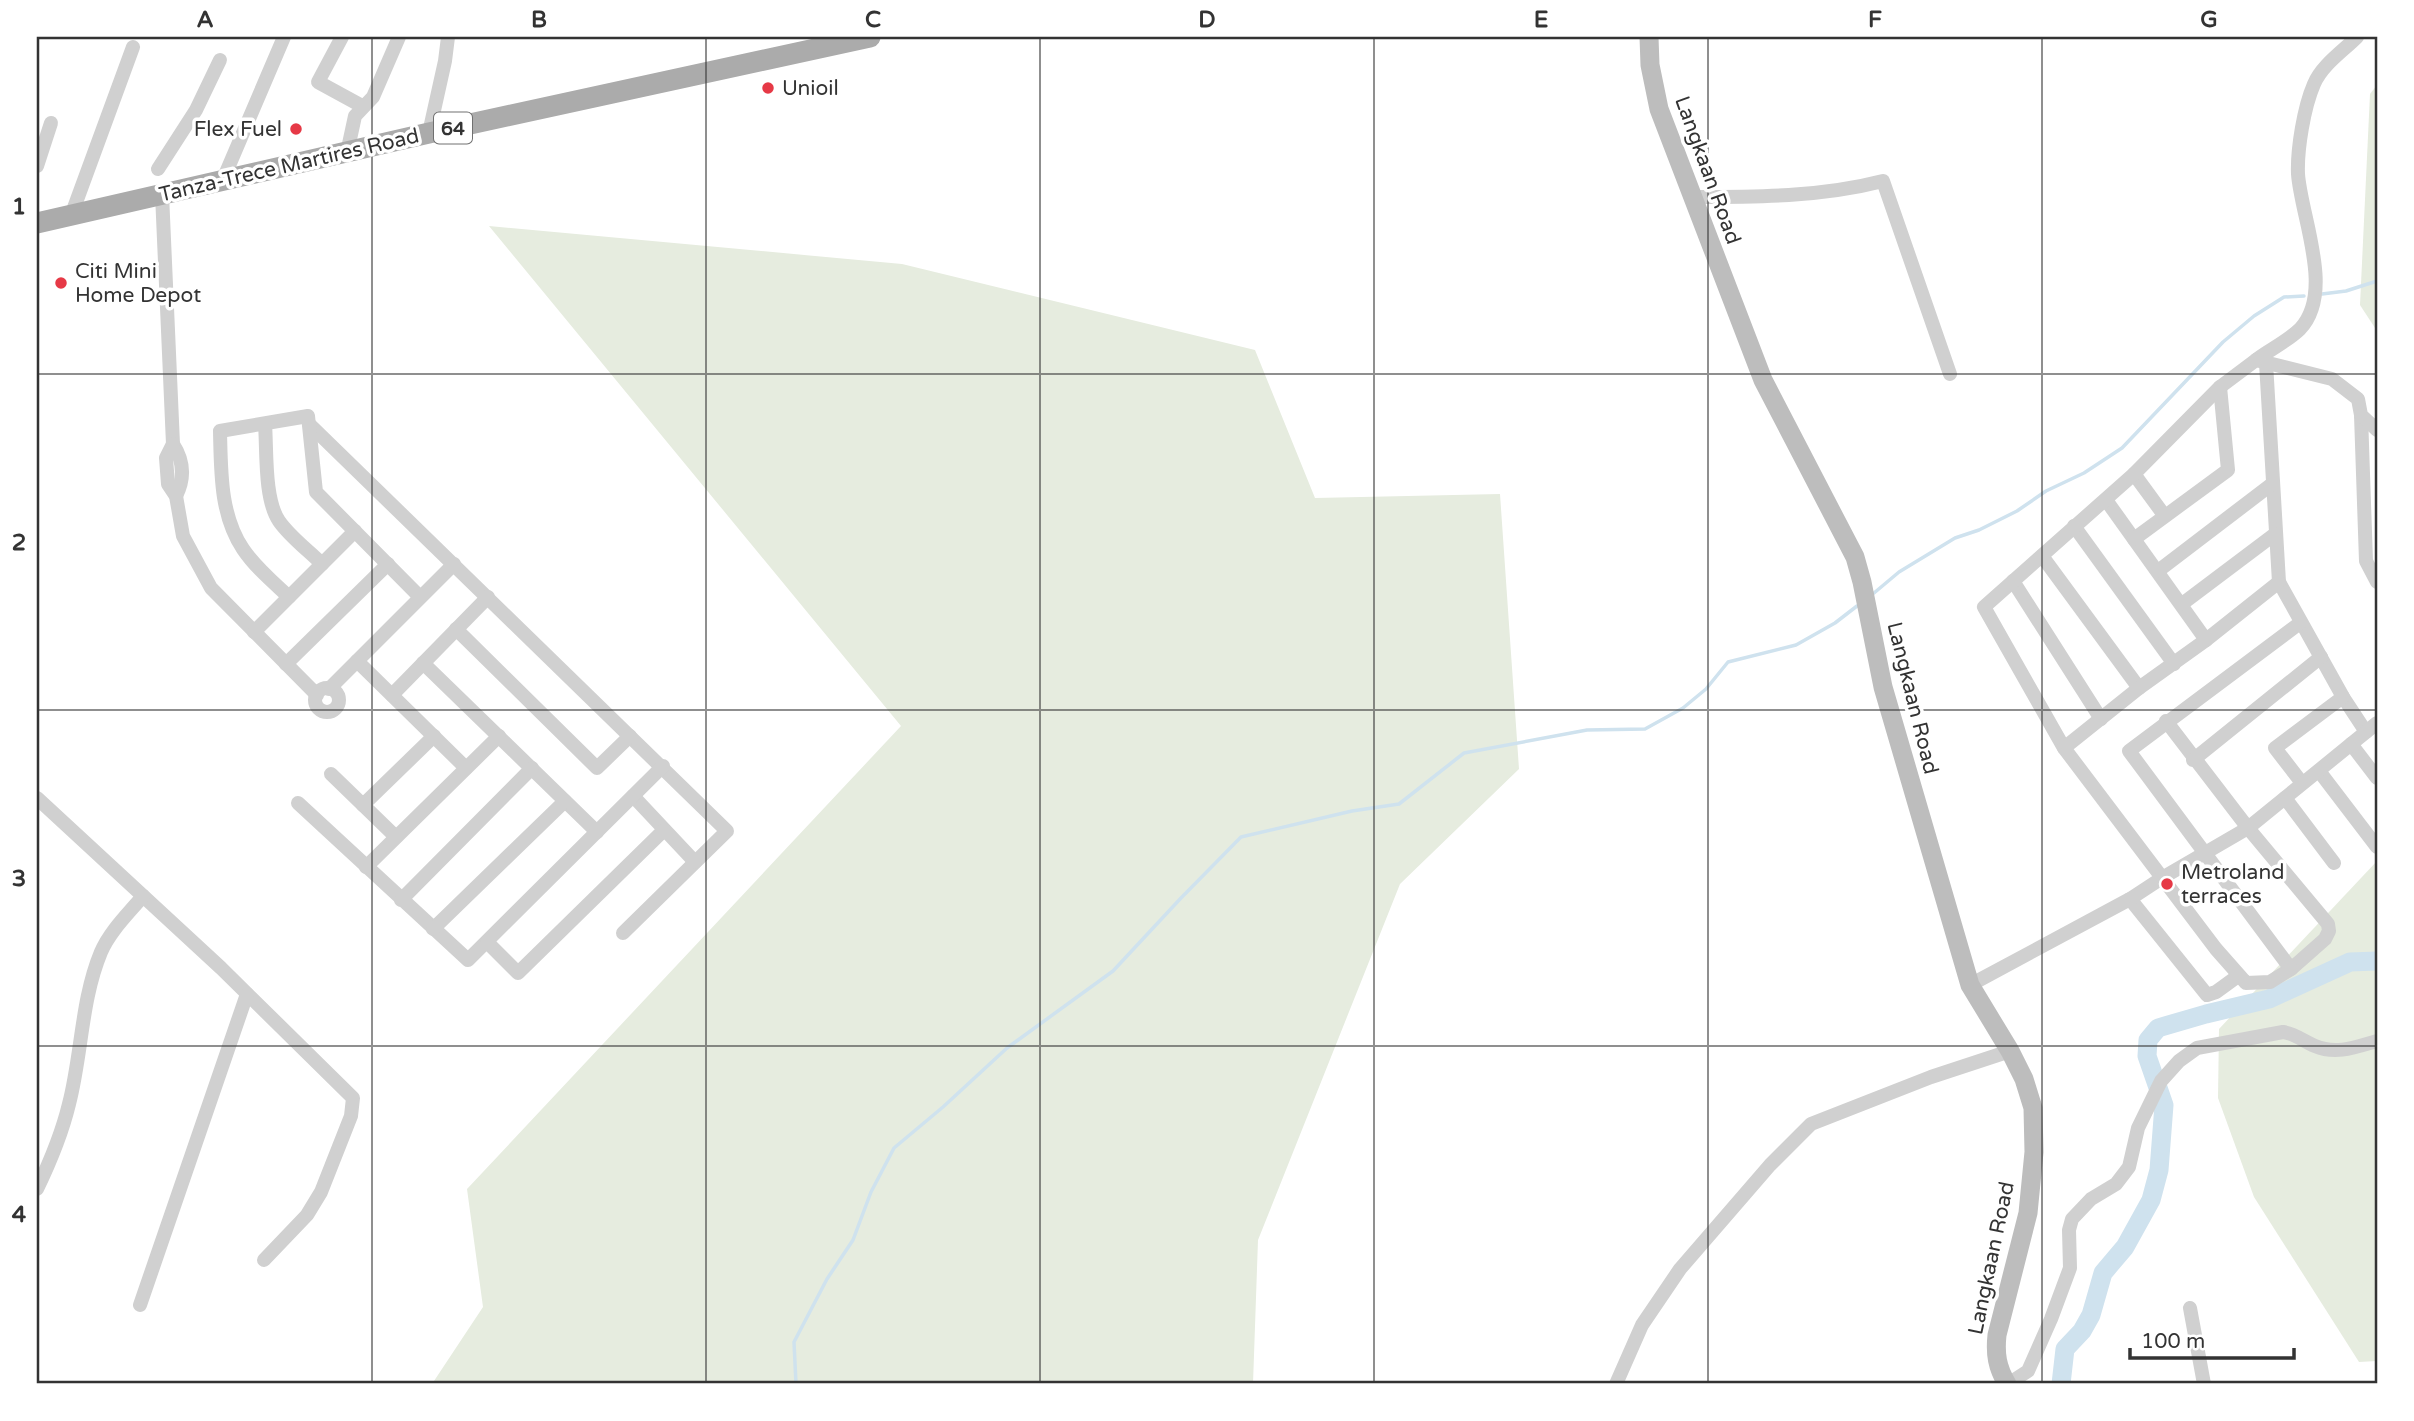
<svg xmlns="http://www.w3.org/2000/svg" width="2414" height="1421" font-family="'Varela Round',sans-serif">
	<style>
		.green { fill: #e6ecdf }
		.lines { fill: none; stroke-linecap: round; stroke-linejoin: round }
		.stream { stroke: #cfe2ee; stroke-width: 3.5 }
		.river { stroke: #cfe2ee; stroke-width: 19 }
		.street { stroke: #d0d0d0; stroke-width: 14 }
		.secondary { stroke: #bdbdbd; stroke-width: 19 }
		.primary { stroke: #ababab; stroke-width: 21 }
		.grid { fill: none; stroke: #333; stroke-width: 2; stroke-opacity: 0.55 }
		.poi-dot { fill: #e63946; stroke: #fff; stroke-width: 2.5 }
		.labels { text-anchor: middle; stroke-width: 7; stroke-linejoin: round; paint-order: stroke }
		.shield { fill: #fff; stroke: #707070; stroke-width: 2 }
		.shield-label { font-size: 19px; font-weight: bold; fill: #333 }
		.poi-label { font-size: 21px; fill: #333; stroke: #fff; text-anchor: start }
		.street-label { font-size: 21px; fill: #333; stroke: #fff }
		.neatline { fill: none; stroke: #333; stroke-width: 2.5 }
		.grid-label { font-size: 23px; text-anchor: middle; font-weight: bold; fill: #333 }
	</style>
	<rect width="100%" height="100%" fill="#fff"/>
	<!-- green -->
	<g class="green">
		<path d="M 2377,85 L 2377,331 L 2360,305 L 2370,94 Z"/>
		<path d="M 489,226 L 902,264 L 1255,350 L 1315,498 L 1500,494 L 1519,769 L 1400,884 L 1258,1240 L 1253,1384 L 432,1384 L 483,1307 L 467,1189 L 901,726 Z"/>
		<path d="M 2377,861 L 2377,1361 L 2359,1362 L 2254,1197 L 2218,1098 L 2219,1029 Z"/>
	</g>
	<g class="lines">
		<!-- stream -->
		<g class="stream">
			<path d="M 2322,294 L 2346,291 L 2377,281"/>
			<path d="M 1874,593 L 1899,572 L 1955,538 L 1979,530 L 2017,511 L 2046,491 L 2084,473 L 2122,448 L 2223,342 L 2254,316 L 2284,297 L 2304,296"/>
			<path d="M 796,1384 L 794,1342 L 827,1279 L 853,1240 L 871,1192 L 894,1148 L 943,1107 L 1007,1048 L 1113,971 L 1181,898 L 1241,837 L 1352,811 L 1399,804 L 1464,753 L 1587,730 L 1645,729 L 1683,708 L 1706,689 L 1728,662 L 1796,645 L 1835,623 L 1857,606"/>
		</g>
		<!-- river -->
		<path class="river" d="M 2061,1384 L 2065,1349 L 2082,1331 L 2091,1315 L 2103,1273 L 2125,1247 L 2151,1200 L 2159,1170 L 2164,1105 L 2147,1056 L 2148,1040 L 2158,1028 L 2206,1014 L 2269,999 L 2350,962 L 2377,961"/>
		<!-- street -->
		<g class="street">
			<path d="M 342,37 L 318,82 L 362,106"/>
			<path d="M 429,133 L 445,61 L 448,37"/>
			<path d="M 347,153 L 355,116 L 373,97 L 399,37"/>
			<path d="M 37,166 L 51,123"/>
			<path d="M 158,169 L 196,110 L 220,60"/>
			<path d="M 222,182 L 284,37"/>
			<path d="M 162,194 L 173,444 C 184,461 185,478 176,496"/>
			<path d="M 1693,197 C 1757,197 1821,197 1883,181 L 1950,374"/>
			<path d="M 71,216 L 133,47"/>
			<path d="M 2256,360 C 2269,350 2288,341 2300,329 C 2335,292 2301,217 2298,174 C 2297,149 2304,107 2314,84 C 2322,65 2343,51 2357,37"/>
			<path d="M 2266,363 L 2279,582 L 2343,697 L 2366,732"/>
			<path d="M 2361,415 L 2366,561 L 2377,582"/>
			<path d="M 265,424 C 267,450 264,499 279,521 C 290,537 308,550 322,564"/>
			<path d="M 309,424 L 727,831 L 623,933"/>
			<path d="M 173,444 L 166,458 L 168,484 L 176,496 L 183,536 L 211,588 L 317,695"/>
			<path d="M 2134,474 L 2164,515"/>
			<path d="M 2106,500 L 2206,640"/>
			<path d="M 2074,526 L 2174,664"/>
			<path d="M 2134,539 L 2228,470 L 2220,387"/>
			<path d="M 2042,556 L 2139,688"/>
			<path d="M 2158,571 L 2272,484"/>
			<path d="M 2013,581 L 2101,719"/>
			<path d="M 289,597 C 273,582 255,567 243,549 C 220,515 221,471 220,431 L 308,416 L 316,492 L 420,597"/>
			<path d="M 2182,604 L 2275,534"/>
			<path d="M 456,629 L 597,768 L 630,736"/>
			<path d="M 254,632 L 355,531"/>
			<path d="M 357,661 L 466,768"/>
			<path d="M 423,663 L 597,832"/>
			<path d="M 286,664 L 388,564"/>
			<circle cx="327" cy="700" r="12"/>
			<path d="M 329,689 L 454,564"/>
			<path d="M 392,695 L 488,597"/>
			<path d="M 2166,721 L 2248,828 L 2328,924 L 2329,931 L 2325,939 L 2291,969 L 2270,982 L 2246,983 L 2216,949 L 2064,748 L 1984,607 L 2134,474 L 2220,387 L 2256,360 L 2332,379 L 2358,399 L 2361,415 L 2377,430"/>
			<path d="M 2351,744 L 2377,778"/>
			<path d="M 2064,748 L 2139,688 L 2206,640 L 2279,582"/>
			<path d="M 2193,760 L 2321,657"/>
			<path d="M 2319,771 L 2377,847"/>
			<path d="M 331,774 L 396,837"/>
			<path d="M 2302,783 L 2275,748 L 2343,697"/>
			<path d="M 633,796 L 695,862"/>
			<path d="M 37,798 L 221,968 L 353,1098 L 351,1116 L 321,1192 L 307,1215 L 264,1260"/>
			<path d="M 2285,798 L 2334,863"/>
			<path d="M 298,803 L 468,960 L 663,766"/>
			<path d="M 363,805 L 434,736"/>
			<path d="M 366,867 L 499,736"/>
			<path d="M 2130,899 L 2207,995 L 2216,992 L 2238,976"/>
			<path d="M 401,900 L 532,768"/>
			<path d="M 433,929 L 565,801"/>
			<path d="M 487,942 L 518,973 L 664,830"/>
			<path d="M 2291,969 L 2129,751 L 2300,623"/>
			<path d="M 1970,985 L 2130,899 L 2162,878 L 2248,828 L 2377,723"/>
			<path d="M 37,1189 C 50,1162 62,1133 69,1104 C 82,1054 81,1000 101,952 C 110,931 128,914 143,896"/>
			<path d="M 140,1305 L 247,994"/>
			<path d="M 2190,1308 L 2204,1384"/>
			<path d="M 1616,1384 L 1642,1325 L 1680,1269 L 1770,1165 L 1811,1124 L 1931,1077 L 2010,1051"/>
			<path d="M 2008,1384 L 2028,1371 L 2051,1319 L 2070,1268 L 2069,1230 L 2072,1219 L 2091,1199 L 2116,1184 L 2129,1167 L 2138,1128 L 2161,1081 L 2179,1061 L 2197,1048 L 2283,1032 C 2296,1034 2303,1041 2315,1046 C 2336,1055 2356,1047 2377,1041"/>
		</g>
		<!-- secondary -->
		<path class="secondary" d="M 1649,37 L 1650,65 L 1659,109 L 1763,380 L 1855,557 L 1862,582 L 1883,687 L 1970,985 L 2010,1051 L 2024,1079 L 2033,1108 L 2034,1152 L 2028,1213 L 1997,1335 C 1995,1354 1997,1367 2007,1384"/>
		<!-- primary -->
		<path class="primary" d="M 37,223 L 429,133 L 870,37"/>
	</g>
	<!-- grid -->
	<path class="grid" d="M 372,37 L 372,1384M 706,37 L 706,1384M 1040,37 L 1040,1384M 1374,37 L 1374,1384M 1708,37 L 1708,1384M 2042,37 L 2042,1384M 37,374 L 2377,374M 37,710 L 2377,710M 37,1046 L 2377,1046"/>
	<!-- markers -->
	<g class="poi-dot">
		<circle cx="768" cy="88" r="7"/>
		<circle cx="296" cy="129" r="7"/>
		<circle cx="61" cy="283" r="7"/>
		<circle cx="2167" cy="884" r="7"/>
	</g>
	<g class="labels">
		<!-- shield labels -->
		<rect class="shield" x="434" y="112.5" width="38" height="31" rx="5"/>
		<g class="shield-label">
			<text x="453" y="135">64</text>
		</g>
		<!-- poi labels -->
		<g class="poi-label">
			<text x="782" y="95">Unioil</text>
			<text x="282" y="136" text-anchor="end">Flex Fuel</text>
			<text x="75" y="278">Citi Mini<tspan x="75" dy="24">Home Depot</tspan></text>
			<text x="2181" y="879">Metroland<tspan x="2181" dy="24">terraces</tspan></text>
		</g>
		<!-- street labels -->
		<g class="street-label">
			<text transform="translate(289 165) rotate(-13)" y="7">Tanza-Trece Martires Road</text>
			<text transform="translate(1708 170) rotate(70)" y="7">Langkaan Road</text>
			<text transform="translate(1913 698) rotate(76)" y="7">Langkaan Road</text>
			<text transform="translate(1991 1258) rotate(-78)" y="7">Langkaan Road</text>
		</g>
	</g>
	<!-- border -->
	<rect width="2414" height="1421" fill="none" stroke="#ffffff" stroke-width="77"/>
	<!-- scale -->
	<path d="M2130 1348v10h164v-10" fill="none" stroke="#333333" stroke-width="3.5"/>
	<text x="2141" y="1348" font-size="21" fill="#333333" stroke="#ffffff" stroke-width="5" paint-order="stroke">100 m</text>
	<rect x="38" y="38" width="2338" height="1344" class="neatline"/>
	<g class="grid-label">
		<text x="205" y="27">A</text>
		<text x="539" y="27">B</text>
		<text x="873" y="27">C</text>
		<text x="1207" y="27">D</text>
		<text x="1541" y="27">E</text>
		<text x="1875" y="27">F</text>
		<text x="2209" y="27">G</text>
		<text x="19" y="214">1</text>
		<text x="19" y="550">2</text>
		<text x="19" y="886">3</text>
		<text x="19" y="1222">4</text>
	</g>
</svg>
